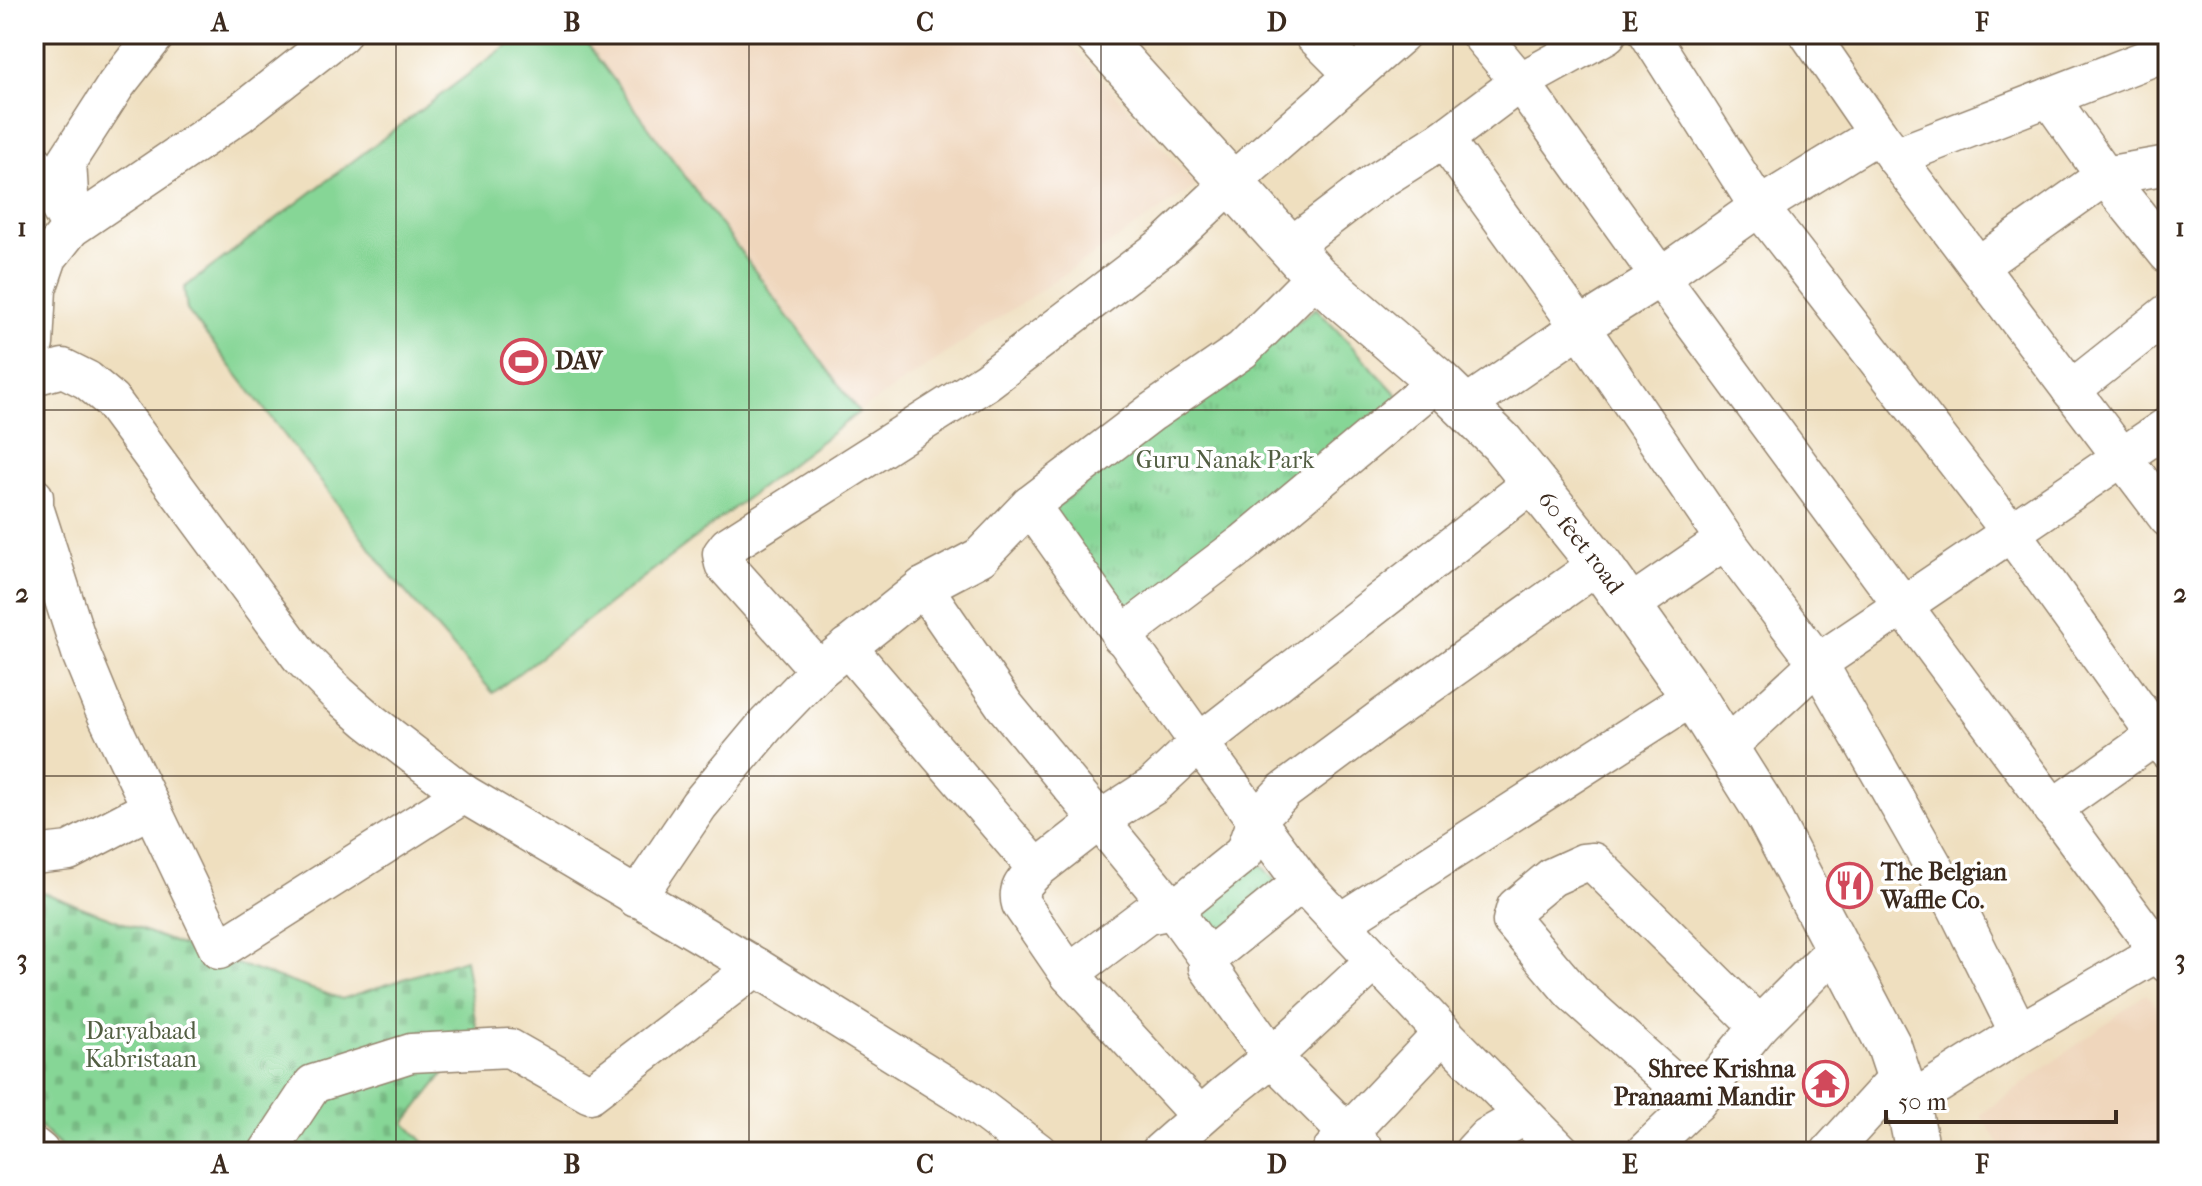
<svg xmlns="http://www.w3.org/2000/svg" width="2202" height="1186" font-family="'IM FELL French Canon',serif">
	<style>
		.built { fill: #efd6bc }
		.cemetery { fill: url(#cemetery-stones); stroke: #60805a; stroke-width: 2 }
		.park { fill: url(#park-tufts); stroke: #60805a; stroke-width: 2 }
		.pitch { fill: #86d696; stroke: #60805a; stroke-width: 2 }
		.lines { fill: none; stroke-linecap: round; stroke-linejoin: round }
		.street-casing { stroke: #95846e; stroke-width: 41 }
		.secondary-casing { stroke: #95846e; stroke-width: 47 }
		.street { stroke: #fff; stroke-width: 38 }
		.secondary { stroke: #fff; stroke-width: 44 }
		.grid { fill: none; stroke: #3b2a1e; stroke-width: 2; stroke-opacity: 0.55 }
		.labels { text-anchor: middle; stroke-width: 7; stroke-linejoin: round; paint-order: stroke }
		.poi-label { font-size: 24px; font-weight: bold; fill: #3b2a1e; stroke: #fff; text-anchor: start }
		.park-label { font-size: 24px; fill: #525e42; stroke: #fff }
		.street-label { font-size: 24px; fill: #3b2a1e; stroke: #fff }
		.neatline { fill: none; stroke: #3b2a1e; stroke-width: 3 }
		.grid-label { font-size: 26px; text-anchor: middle; font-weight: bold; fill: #3b2a1e }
	</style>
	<defs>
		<pattern id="cemetery-stones" width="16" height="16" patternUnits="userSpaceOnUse" patternTransform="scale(2)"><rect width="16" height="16" fill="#86d696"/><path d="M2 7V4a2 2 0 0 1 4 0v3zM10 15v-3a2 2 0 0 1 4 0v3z" fill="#75b881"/></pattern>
		<pattern id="park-tufts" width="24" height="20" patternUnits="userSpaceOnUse" patternTransform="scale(2)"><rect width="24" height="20" fill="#86d696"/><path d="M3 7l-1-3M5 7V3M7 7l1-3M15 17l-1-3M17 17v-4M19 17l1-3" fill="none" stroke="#75b881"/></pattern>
	</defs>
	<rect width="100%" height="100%" fill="#fff"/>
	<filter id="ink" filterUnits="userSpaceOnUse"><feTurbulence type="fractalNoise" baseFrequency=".0125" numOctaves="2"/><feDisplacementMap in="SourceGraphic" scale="16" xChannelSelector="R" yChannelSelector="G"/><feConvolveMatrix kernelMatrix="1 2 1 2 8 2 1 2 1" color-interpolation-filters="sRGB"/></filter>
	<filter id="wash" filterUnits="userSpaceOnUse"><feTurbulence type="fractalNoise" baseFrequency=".006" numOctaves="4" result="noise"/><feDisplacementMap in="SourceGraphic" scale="32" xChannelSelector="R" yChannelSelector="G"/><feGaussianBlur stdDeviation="1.8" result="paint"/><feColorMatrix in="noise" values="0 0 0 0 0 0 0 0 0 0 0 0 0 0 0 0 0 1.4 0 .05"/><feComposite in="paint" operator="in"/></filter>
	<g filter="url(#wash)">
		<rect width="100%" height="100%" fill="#efdfbf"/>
		<!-- built -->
		<g class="built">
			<path d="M 522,34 L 1062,34 L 1196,186 L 859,412 L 685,544 L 591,611 L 493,693 L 388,572 L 184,288 Z"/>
			<path d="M 2146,994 L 2168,1020 L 2168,1152 L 2005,1152 L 1980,1115 Z"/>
		</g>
		<!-- cemetery -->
		<path class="cemetery" d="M 34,889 L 197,951 L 342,999 L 465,959 L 477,1032 L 405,1123 L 433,1152 L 66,1152 L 34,1121 Z"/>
		<!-- park -->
		<g class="park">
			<path d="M 1316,308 L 1405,403 L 1124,617 L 1051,511 Z"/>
			<path d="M 1253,856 L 1282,888 L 1211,939 L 1192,913 Z"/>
		</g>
		<!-- pitch -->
		<path class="pitch" d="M 522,34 L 580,34 L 859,412 L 493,693 L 388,572 L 328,491 L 187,310 L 184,288 Z"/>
	</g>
	<g filter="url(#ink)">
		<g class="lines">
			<defs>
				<g id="street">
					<path d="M 1313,34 L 1353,74"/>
					<path d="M 1480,34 L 1520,82 L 1660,277 L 2168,964"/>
					<path d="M 1649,34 L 1759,207 L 2010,531 L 2168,751"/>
					<path d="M 1809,34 L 1878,134 L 2168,518"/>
					<path d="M 2049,97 L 2105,176 L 2168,254"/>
					<path d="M 1444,139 L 1580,327 L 1725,540 L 1629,606"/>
					<path d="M 1895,157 L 2168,51"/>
					<path d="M 34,163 L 68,222"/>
					<path d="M 71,228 L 67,161 L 116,85 L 156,34"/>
					<path d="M 1290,247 L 1370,186 L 1444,139 L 1520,82 L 1607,34"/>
					<path d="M 1978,266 L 2105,176 L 2168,165"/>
					<path d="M 34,344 L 37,289 L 48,257 L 71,228 L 239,114 L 341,34"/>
					<path d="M 34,376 L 63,368 L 87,380 L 111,400 L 300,656 L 338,694 L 368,720 L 464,794 L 756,967 L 968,1099 L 1038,1152"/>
					<path d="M 2071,390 L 2168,313"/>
					<path d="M 1464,407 L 1580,327 L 1660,277 L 1759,207 L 1878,134"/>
					<path d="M 34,497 L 34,507 L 82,656 L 103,707 L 219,950 L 464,794"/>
					<path d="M 1030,505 L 1199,743 L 1302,882 L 1443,1033 L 1561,1152"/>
					<path d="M 1725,540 L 1818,663 L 1956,906 L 2019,1033"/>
					<path d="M 923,587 L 1005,706 L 1173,910 L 1208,958 L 1208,967 L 1272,1057 L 1366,1152"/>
					<path d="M 1121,636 L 1244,543 L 1438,381"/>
					<path d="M 847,647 L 1037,869 L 1100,820 L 1153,786 L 1199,743 L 1535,481"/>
					<path d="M 819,670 L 724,564 L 722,554 L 728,546 L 987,381 L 1166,244 L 1230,184 L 1401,34"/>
					<path d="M 1727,747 L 1818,663 L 2168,426"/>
					<path d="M 2052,809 L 2168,727"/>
					<path d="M 34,855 L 69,851 L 151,808"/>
					<path d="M 1037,869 C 1027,880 1016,887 1021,904 L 1069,974 L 1200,1116"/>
					<path d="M 636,898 L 699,805 L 765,726 L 819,670 L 923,587 L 980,557 L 1030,505 L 1152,412 L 1242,350 L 1316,276"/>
					<path d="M 1341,922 L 1693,696"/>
					<path d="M 1208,958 L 1302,882"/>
					<path d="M 1069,974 L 1147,915 L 1173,910 L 1244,853 L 1256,820 L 1284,791 L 1385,716 L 1599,564"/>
					<path d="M 1696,1103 L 1572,992 L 1512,921 L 1516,907 L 1552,877 L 1583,863 L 1593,862 L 1759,1026"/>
					<path d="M 1908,1103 L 2019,1033 L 2168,946"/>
					<path d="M 34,1147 L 40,1152"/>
					<path d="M 1332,1150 L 1443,1033"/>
					<path d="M 268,1152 L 313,1084 L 411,1053 L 509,1048 L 590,1094 L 756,967"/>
					<path d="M 1160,1152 L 1226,1094 L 1272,1057 L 1376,960"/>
					<path d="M 1473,1152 L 1487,1137 L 1524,1116"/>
					<path d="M 1645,1152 L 1696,1103 L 1759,1026 L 1839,946"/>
					<path d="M 1830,1152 L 1900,1075"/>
				</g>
				<g id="secondary">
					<path id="s1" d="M 1096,34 L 1316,276 L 1438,381 L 1502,443 L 1599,564 L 1693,696 L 1766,812 L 1889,1046 L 1908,1103 L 1918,1152"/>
				</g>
			</defs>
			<!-- street casing -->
			<use href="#street" class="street-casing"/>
			<!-- secondary casing -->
			<use href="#secondary" class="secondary-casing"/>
			<!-- street -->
			<use href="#street" class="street"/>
			<!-- secondary -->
			<use href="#secondary" class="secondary"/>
		</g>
	</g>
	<!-- grid -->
	<path class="grid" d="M 396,34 L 396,1152M 749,34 L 749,1152M 1101,34 L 1101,1152M 1453,34 L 1453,1152M 1806,34 L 1806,1152M 34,410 L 2168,410M 34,776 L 2168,776"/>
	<!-- icons -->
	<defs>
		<symbol id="stadium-ring" viewBox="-11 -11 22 22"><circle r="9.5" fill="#fff" stroke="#d1495b" stroke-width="1.5"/><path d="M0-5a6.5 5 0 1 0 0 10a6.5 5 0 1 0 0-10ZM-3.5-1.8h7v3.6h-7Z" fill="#d1495b"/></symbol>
		<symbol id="restaurant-ring" viewBox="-11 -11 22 22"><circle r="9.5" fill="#fff" stroke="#d1495b" stroke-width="1.5"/><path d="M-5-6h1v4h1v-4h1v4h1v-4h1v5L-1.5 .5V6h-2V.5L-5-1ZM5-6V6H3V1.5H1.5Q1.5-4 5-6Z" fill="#d1495b"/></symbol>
		<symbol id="temple-ring" viewBox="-11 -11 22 22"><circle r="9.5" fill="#fff" stroke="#d1495b" stroke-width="1.5"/><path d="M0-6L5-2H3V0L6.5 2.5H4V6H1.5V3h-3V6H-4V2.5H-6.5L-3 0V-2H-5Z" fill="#d1495b"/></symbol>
	</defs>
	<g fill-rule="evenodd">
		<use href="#stadium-ring" x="498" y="336" width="51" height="51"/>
		<use href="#restaurant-ring" x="1824" y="860" width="51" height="51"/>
		<use href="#temple-ring" x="1800" y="1058" width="51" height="51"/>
	</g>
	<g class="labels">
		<!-- poi labels -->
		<g class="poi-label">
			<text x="555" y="369">DAV</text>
			<text x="1881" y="880">The Belgian<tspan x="1881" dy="28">Waffle Co.</tspan></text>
			<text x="1795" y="1077" text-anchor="end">Shree Krishna<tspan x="1795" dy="28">Pranaami Mandir</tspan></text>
		</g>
		<!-- park labels -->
		<g class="park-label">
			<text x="1225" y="468">Guru Nanak Park</text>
			<text x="141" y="1039">Daryabaad<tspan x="141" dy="28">Kabristaan</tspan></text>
		</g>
		<!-- street labels -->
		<g class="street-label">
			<text dy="8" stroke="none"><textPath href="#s1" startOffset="704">60 feet road</textPath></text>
		</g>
	</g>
	<!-- margin -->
	<rect width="2202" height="1186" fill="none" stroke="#fff" stroke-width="88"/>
	<!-- scale -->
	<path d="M1886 1110v12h230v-12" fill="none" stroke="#3b2a1e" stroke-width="4"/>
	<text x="1898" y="1110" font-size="24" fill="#3b2a1e" stroke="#ffffff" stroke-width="6" paint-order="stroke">50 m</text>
	<rect x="44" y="44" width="2114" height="1098" class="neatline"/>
	<g class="grid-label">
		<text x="220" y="31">A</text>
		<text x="572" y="31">B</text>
		<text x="925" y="31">C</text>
		<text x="1277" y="31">D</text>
		<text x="1630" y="31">E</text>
		<text x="1982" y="31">F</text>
		<text x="22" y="236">1</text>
		<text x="2180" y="236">1</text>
		<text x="22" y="602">2</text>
		<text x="2180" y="602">2</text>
		<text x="22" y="968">3</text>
		<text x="2180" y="968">3</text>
		<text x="220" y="1173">A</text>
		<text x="572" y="1173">B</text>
		<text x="925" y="1173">C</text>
		<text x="1277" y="1173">D</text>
		<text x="1630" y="1173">E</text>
		<text x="1982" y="1173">F</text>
	</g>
</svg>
